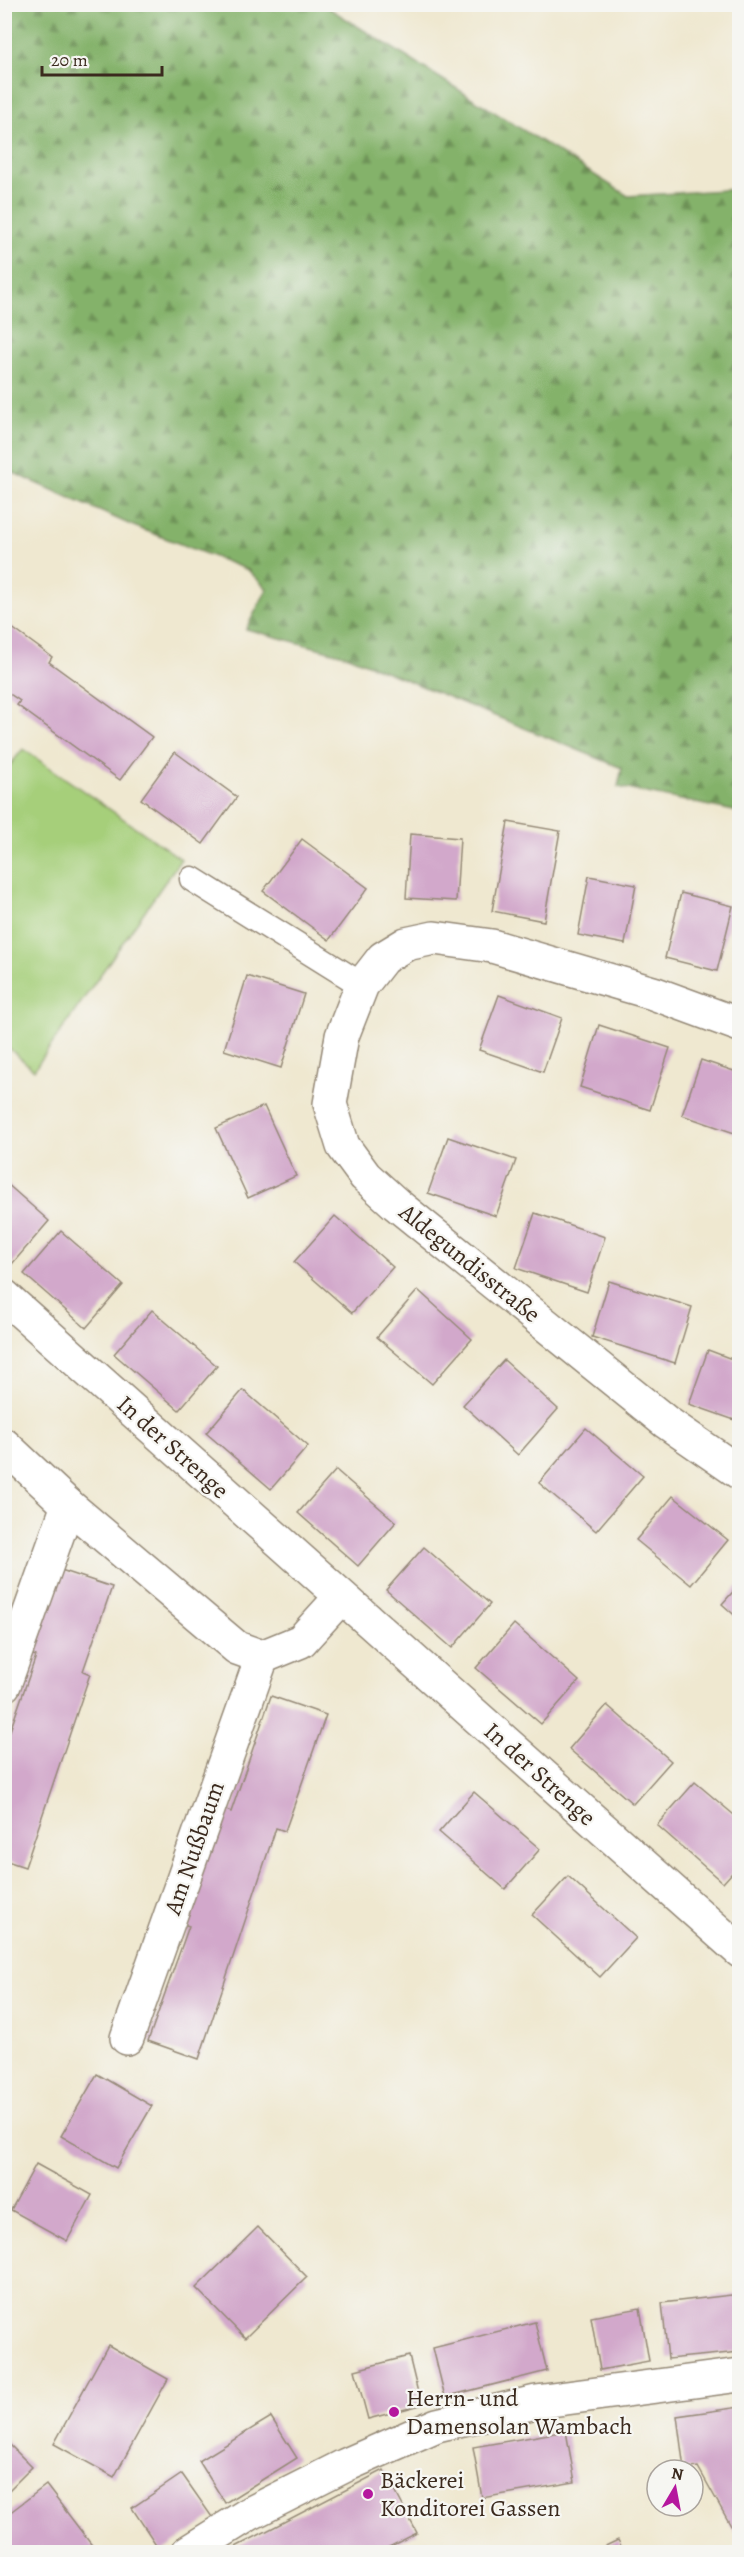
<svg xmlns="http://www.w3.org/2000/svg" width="744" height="2557" font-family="Alegreya,serif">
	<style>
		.forest { fill: url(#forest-firs); stroke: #606e44; stroke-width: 1.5 }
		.park { fill: #a6cf7a; stroke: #707c4c; stroke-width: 1.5 }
		.building { fill: #d2a8cb }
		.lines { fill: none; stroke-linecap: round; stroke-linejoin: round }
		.service-casing { stroke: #958977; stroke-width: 27 }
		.minor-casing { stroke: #958977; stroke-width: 36 }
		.tertiary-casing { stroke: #958977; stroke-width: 36 }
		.service { stroke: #fff; stroke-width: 24 }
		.minor { stroke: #fff; stroke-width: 33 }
		.tertiary { stroke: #fff; stroke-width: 33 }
		.poi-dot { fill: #b5179e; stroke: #f6f6f2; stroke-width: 2 }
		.labels { text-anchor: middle; stroke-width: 4.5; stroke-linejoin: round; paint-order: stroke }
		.street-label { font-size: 24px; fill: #3b2a1e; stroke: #f6f6f2 }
		.poi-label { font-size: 24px; fill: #3b2a1e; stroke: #f6f6f2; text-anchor: start }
	</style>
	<defs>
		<pattern id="forest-firs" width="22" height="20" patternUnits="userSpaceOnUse" patternTransform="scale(1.5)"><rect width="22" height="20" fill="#84b26a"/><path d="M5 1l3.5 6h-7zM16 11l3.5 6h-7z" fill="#6d9157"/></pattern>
	</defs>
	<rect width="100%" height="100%" fill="#f6f6f2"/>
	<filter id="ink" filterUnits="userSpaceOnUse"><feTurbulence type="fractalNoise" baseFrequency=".0167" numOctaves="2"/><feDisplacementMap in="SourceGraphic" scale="12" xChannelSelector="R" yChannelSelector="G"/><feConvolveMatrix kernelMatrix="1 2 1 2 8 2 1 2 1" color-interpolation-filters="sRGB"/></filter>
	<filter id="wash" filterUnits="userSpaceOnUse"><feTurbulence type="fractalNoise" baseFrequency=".008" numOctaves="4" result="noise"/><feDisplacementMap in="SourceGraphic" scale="24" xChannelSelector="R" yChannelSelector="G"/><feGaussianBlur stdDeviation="1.35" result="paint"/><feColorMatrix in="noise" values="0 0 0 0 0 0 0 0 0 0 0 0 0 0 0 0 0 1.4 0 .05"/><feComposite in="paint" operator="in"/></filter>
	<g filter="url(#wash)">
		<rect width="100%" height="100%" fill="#efe8d0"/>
		<!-- forest -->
		<path class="forest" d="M 5,4 L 324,5 L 628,196 L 739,189 L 739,812 L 618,787 L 622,768 L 348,656 L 246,629 L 267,589 L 248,570 L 131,525 L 5,469 Z"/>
		<!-- park -->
		<path class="park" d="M 23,749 L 181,859 L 34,1070 L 4,1044 L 5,771 Z"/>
		<g id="blocks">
			<!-- building -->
			<g class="building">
				<path d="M 4,622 L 52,657 L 49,662 L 152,737 L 120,780 L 17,705 L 20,701 L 4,690 Z"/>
				<path d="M 175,752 L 237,797 L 203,844 L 141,799 Z"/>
				<path d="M 508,822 L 560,831 L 544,921 L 492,911 Z"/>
				<path d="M 410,834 L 460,838 L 456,901 L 406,898 Z"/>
				<path d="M 302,839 L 368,888 L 329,940 L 263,891 Z"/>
				<path d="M 589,876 L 636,885 L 625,944 L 578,935 Z"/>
				<path d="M 681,893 L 733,906 L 717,971 L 665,958 Z"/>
				<path d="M 247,976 L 304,994 L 281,1068 L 224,1050 Z"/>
				<path d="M 499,995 L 562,1018 L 543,1072 L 479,1050 Z"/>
				<path d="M 599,1025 L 670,1048 L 650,1110 L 580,1087 Z"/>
				<path d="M 701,1060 L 740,1073 L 740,1135 L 682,1115 Z"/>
				<path d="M 264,1106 L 296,1176 L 248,1198 L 216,1128 Z"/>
				<path d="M 448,1137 L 516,1160 L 496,1216 L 428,1193 Z"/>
				<path d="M 5,1182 L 49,1221 L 12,1264 L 5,1258 Z"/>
				<path d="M 535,1213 L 605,1237 L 587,1292 L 516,1268 Z"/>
				<path d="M 335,1216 L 393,1267 L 352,1313 L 294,1262 Z"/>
				<path d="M 61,1231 L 123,1285 L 86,1328 L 24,1274 Z"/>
				<path d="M 609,1281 L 692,1307 L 675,1363 L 592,1337 Z"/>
				<path d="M 418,1290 L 472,1339 L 432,1384 L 377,1337 Z"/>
				<path d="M 152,1310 L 217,1366 L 179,1410 L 114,1354 Z"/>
				<path d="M 708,1350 L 740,1362 L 740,1422 L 689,1404 Z"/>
				<path d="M 504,1360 L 558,1409 L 518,1455 L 463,1405 Z"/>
				<path d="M 243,1390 L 308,1446 L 271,1489 L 206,1433 Z"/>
				<path d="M 586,1428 L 643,1476 L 596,1531 L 539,1483 Z"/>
				<path d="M 336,1470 L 396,1522 L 358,1566 L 298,1513 Z"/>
				<path d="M 673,1496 L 728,1540 L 691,1585 L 636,1540 Z"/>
				<path d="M 424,1547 L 490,1604 L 452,1648 L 386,1590 Z"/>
				<path d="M 58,1569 L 112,1587 L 83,1671 L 90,1674 L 25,1867 L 4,1860 L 4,1748 L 36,1656 L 30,1654 Z"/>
				<path d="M 740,1584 L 740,1620 L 722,1604 Z"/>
				<path d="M 514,1624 L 579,1681 L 541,1724 L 476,1668 Z"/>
				<path d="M 271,1696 L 326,1715 L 285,1831 L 276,1828 L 199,2059 L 148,2041 L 189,1926 L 180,1923 L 219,1807 L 231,1812 Z"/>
				<path d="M 607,1705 L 671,1761 L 633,1804 L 569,1749 Z"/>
				<path d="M 695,1782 L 740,1820 L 740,1864 L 723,1883 L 657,1825 Z"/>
				<path d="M 474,1792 L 540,1849 L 505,1889 L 439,1832 Z"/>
				<path d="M 568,1876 L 636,1938 L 600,1977 L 532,1915 Z"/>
				<path d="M 97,2074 L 152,2106 L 116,2168 L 61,2136 Z"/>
				<path d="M 36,2164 L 92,2195 L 67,2241 L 11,2210 Z"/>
				<path d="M 258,2227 L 307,2277 L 245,2338 L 196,2288 Z"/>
				<path d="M 740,2294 L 740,2352 L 668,2359 L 662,2303 Z"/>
				<path d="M 640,2308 L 649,2361 L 600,2370 L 591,2317 Z"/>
				<path d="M 535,2322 L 547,2371 L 445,2397 L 433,2348 Z"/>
				<path d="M 108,2345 L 168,2379 L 114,2477 L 54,2444 Z"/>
				<path d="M 409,2356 L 421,2405 L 368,2419 L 355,2370 Z"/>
				<path d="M 740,2407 L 739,2475 L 740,2542 L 698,2467 L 684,2469 L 677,2416 Z"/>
				<path d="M 271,2417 L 297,2458 L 225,2503 L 199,2461 Z"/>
				<path d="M 566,2431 L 575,2482 L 482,2498 L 473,2447 Z"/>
				<path d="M 4,2439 L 32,2467 L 4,2495 Z"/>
				<path d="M 384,2470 L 417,2533 L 379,2552 L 226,2552 Z"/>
				<path d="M 182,2474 L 212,2517 L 161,2552 L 132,2508 Z"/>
				<path d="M 46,2485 L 97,2552 L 4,2552 L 4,2517 Z"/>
				<path d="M 618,2540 L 624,2552 L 593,2552 Z"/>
			</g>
		</g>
	</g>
	<g filter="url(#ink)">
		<use href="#blocks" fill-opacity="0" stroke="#958977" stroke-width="1.5"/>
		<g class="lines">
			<defs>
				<path id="service" d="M 192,879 L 362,985"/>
				<g id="minor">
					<path d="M 740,1025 L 653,993 L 492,946 L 434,938 L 406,944 L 383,958 L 362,985 L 342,1036 L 330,1104 L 343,1146 L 365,1176 L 396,1204 L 666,1422 L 740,1473"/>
					<path d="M 4,1296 L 740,1951"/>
					<path d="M 4,1445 L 68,1505 L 237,1648 L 262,1657 L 301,1641 L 341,1597"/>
					<path d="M 4,1685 L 68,1505"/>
					<path d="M 127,2038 L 262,1657"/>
				</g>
				<path id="tertiary" d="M 188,2552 L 249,2514 L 346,2465 L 437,2425 L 536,2402 L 740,2375"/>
			</defs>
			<!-- service casing -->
			<use href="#service" class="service-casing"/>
			<!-- minor casing -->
			<use href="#minor" class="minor-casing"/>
			<!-- tertiary casing -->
			<use href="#tertiary" class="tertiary-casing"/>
			<!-- service -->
			<use href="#service" class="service"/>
			<!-- minor -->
			<use href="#minor" class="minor"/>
			<!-- tertiary -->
			<use href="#tertiary" class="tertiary"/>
		</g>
	</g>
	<!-- markers -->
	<g class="poi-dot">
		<circle cx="394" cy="2412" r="6"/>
		<circle cx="368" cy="2494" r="6"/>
	</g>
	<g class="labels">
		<!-- street labels -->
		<g class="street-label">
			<text transform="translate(470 1263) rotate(39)" y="8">Aldegundisstraße</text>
			<text transform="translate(173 1447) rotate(42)" y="8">In der Strenge</text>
			<text transform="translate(540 1774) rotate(42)" y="8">In der Strenge</text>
			<text transform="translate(194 1848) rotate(-71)" y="8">Am Nußbaum</text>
		</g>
		<!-- poi labels -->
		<g class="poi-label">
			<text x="406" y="2406">Herrn- und<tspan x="406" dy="28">Damensolan Wambach</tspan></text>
			<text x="380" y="2488">Bäckerei<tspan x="380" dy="28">Konditorei Gassen</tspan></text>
		</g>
	</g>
	<!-- margin -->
	<rect width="744" height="2557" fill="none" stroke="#f6f6f2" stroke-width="24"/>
	<!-- north arrow -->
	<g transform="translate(675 2488) rotate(10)"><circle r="28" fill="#f6f6f2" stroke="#aba49d" stroke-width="1.5"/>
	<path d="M0-4.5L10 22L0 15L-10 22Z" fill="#b5179e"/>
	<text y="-9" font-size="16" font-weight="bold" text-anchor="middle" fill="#3b2a1e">N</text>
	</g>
	<!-- scale -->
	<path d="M42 66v9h120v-9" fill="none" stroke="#3b2a1e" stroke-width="3"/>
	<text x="51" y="66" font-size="18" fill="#3b2a1e" stroke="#f6f6f2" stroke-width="4.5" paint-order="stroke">20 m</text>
</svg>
